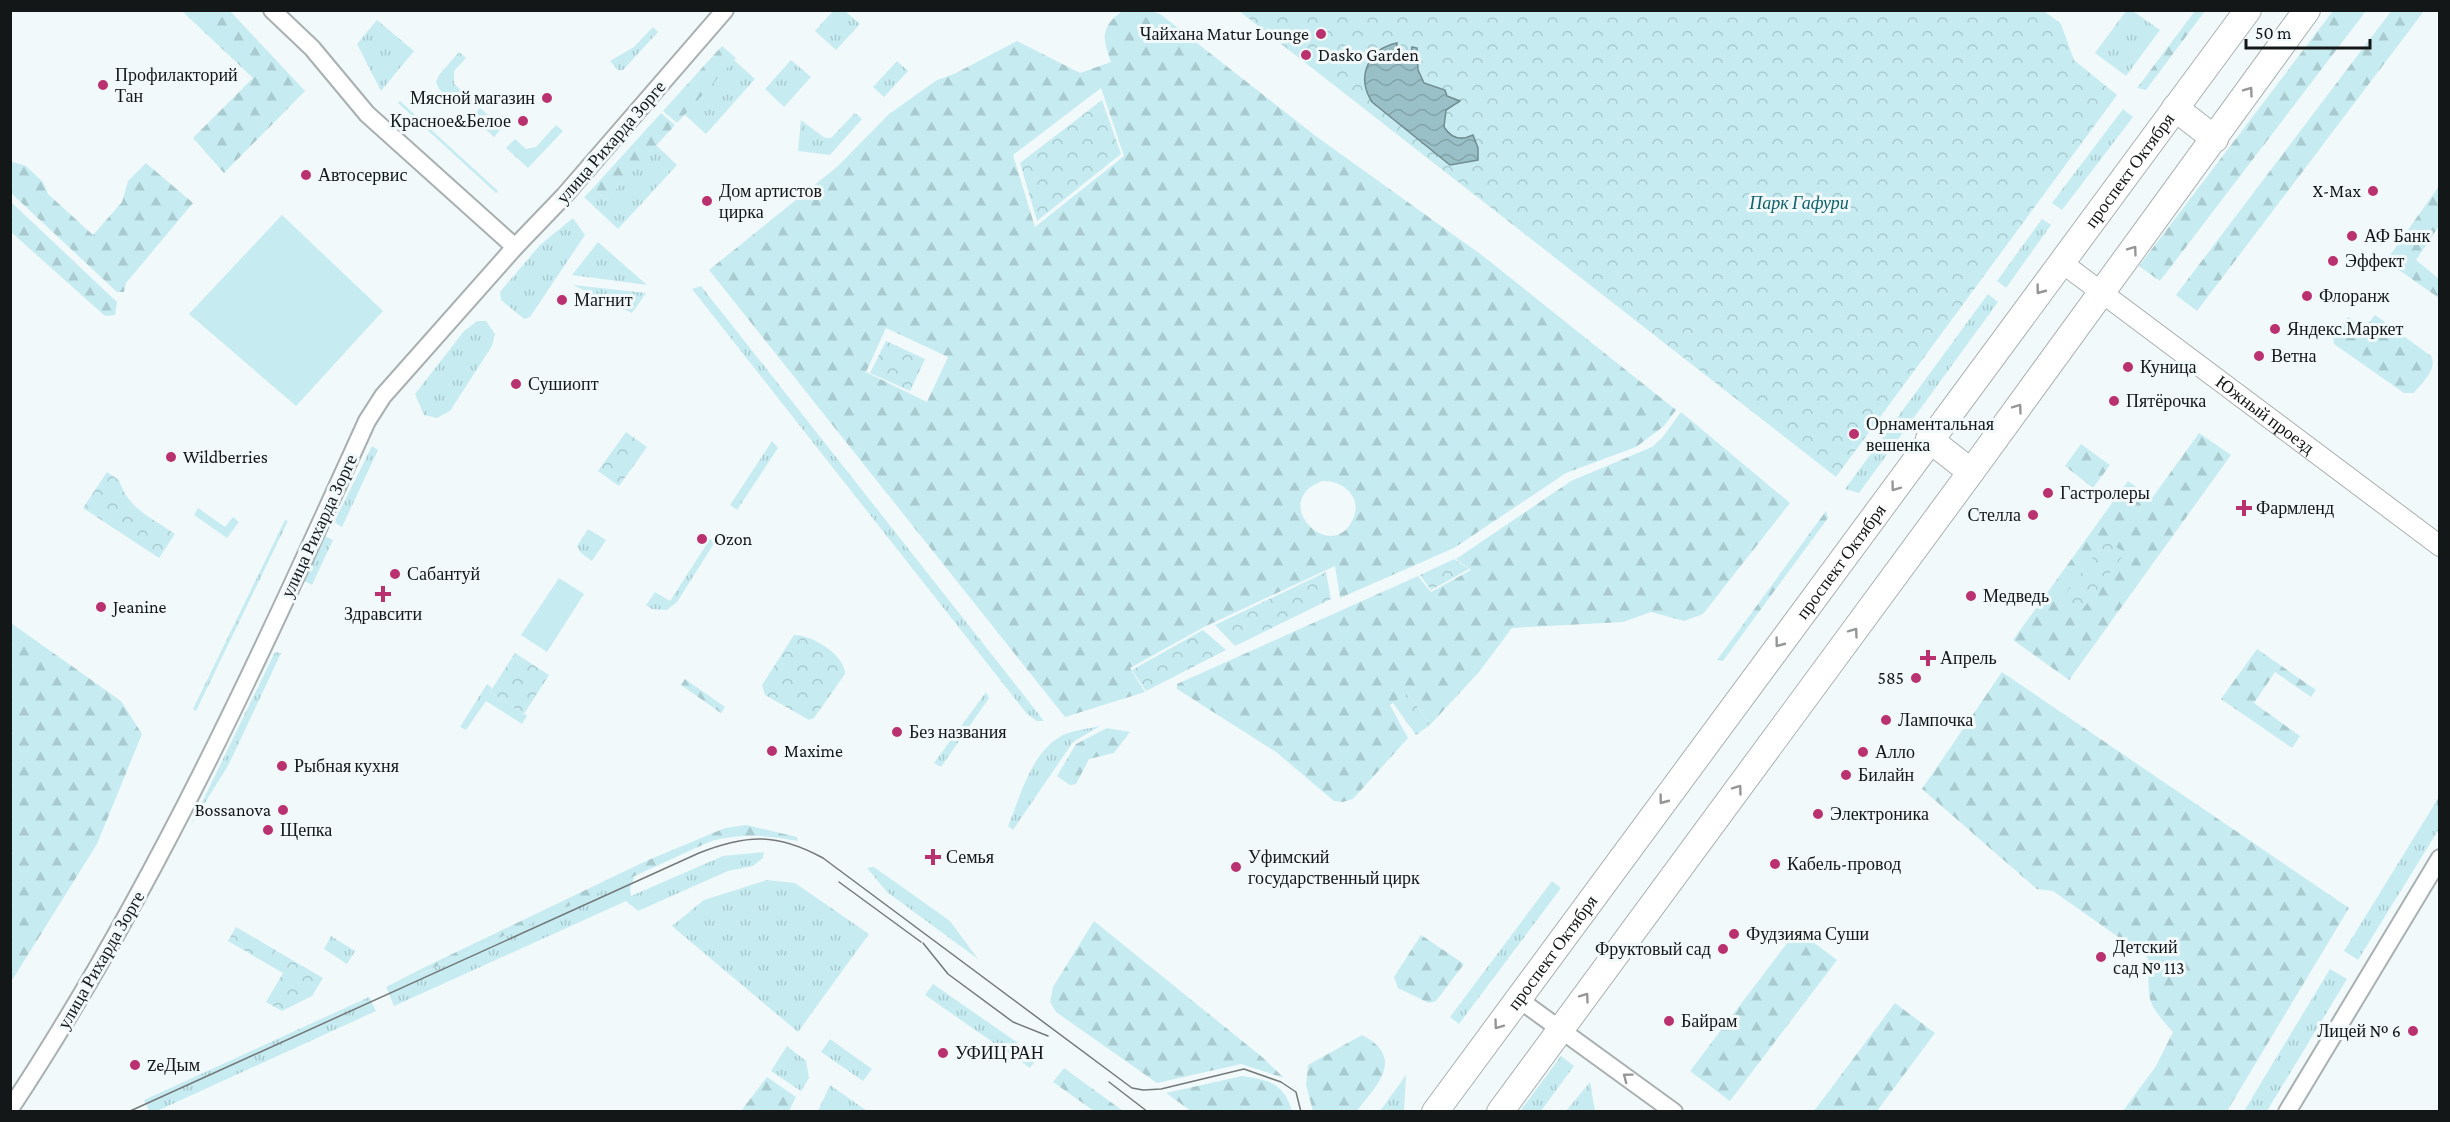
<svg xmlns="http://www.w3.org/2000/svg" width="2450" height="1122" font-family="'Crimson Pro',serif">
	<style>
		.grass { fill: url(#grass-tufts) }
		.forest { fill: url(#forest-firs); fill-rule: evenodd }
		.park { fill: url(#park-crowns) }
		.pitch { fill: #c6ecf2 }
		.water { fill: url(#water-waves); stroke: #718d92; stroke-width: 1.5 }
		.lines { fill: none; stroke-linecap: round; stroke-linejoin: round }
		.minor-casing { stroke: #a9b0b1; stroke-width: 20 }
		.tertiary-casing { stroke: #a9b0b1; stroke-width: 22 }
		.primary-casing { stroke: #a9b0b1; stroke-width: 28 }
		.minor { stroke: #fff; stroke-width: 16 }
		.tertiary { stroke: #fff; stroke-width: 20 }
		.primary { stroke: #fff; stroke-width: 26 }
		.tram { stroke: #747879; stroke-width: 1.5 }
		.oneway { stroke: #959797 }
		.poi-dot { fill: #ba316f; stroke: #f2f9fa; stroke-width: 2 }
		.labels { text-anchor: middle; stroke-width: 6; stroke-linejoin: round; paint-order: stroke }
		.poi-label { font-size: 18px; fill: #141717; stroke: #f2f9fa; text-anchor: start }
		.street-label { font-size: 18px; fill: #141717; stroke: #f2f9fa }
		.park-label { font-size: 18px; font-style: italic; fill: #0f616b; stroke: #f2f9fa }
	</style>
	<defs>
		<pattern id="grass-tufts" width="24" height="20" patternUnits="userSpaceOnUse" patternTransform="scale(1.5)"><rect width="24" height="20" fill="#c6ecf2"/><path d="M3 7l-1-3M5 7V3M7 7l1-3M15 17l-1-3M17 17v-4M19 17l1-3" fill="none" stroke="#a9cacf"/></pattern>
		<pattern id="forest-firs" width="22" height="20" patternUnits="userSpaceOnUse" patternTransform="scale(1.5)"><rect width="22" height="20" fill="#c6ecf2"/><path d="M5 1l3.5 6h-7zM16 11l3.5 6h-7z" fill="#a9cacf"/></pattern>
		<pattern id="park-crowns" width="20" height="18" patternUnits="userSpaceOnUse" patternTransform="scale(1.5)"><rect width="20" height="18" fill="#c6ecf2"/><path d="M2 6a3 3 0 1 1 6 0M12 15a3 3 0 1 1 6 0" fill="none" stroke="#a9cacf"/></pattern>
		<pattern id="water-waves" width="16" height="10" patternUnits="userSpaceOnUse" patternTransform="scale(1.5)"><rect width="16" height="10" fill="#99c0c6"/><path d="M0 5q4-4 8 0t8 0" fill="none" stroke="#83a4a9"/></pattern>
	</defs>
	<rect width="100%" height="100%" fill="#f2f9fa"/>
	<!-- grass -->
	<g class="grass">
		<path d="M 833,11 L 845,11 L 860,24 L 836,50 L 815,31 Z"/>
		<path d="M 2126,11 L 2133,11 L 2160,30 L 2126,76 L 2095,53 Z"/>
		<path d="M 377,20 L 414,51 L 381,91 L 357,44 Z"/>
		<path d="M 653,27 L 658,32 L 623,70 L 618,70 L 610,61 L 634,47 Z"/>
		<path d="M 459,52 L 466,58 L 454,71 L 454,84 L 469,97 L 460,107 L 439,89 L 436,82 L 439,75 Z"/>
		<path d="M 734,60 L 755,79 L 706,134 L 684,114 Z"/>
		<path d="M 791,60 L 811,77 L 784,107 L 765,89 Z"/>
		<path d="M 897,61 L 908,71 L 884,97 L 873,87 Z"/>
		<path d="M 400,101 L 498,191 L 496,193 L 398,103 Z"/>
		<path d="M 480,108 L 502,128 L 494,137 L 472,117 Z"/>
		<path d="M 2123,109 L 2133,117 L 2062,210 L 2052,203 Z"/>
		<path d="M 855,113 L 862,119 L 830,155 L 798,151 L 801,120 L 825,138 L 831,138 Z"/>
		<path d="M 556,125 L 563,131 L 528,168 L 506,148 L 515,139 L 526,149 L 536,147 Z"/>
		<path d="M 656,145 L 677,165 L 618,229 L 584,197 L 593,188 L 606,200 Z"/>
		<path d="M 573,218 L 585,235 L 530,317 L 524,319 L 501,300 L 500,292 L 540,245 Z"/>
		<path d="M 2042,219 L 2051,225 L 2006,288 L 1997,281 Z"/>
		<path d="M 598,242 L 647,285 L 572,275 Z"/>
		<path d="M 573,285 L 646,293 L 632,313 Z"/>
		<path d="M 701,286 L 1004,670 L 1044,721 L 1037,721 L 1027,714 L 692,289 Z"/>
		<path d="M 1988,294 L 1998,302 L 1859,493 L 1845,489 Z"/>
		<path d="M 477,321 L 486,321 L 495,334 L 492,346 L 450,411 L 437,418 L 424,415 L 415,394 L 464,331 Z"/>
		<path d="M 772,441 L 778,448 L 737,510 L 730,505 Z"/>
		<path d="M 372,446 L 378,450 L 342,527 L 334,522 Z"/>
		<path d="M 198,508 L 225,527 L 233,517 L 239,522 L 227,538 L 194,515 Z"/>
		<path d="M 285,520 L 288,521 L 196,711 L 193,709 Z"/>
		<path d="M 588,529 L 606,540 L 592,561 L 581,553 L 577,546 Z"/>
		<path d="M 325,536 L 333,540 L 312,585 L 304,581 Z"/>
		<path d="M 710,539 L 715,542 L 677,602 L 667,610 L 652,609 L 646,605 L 655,592 L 670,601 Z"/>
		<path d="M 275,652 L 281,653 L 229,764 L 190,827 Z"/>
		<path d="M 487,684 L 492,688 L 490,692 L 527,716 L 522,724 L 486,701 L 466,730 L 460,727 Z"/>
		<path d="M 986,692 L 989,698 L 941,767 L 934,763 Z"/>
		<path d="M 1100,726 L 1073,742 L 1013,830 L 1008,826 C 1021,795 1031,752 1063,735 C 1074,730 1088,729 1100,726 Z"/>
		<path d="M 2439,797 L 2439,829 L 2358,960 L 2344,951 Z"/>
		<path d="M 764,852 L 763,858 L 753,866 L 728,871 L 638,911 L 626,901 L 394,1006 L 386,987 L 421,969 L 419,975 L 635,875 L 630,889 L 631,896 L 723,856 Z"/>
		<path d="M 874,867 L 950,921 L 978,959 L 887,892 L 867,868 Z"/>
		<path d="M 767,880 L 795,883 L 869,934 L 798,1032 L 672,926 L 704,900 Z"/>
		<path d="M 1552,881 L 1561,888 L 1459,1024 L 1450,1017 Z"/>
		<path d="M 331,936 L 355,951 L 347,964 L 324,949 Z"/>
		<path d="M 2330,969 L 2347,979 L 2267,1111 L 2244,1111 Z"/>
		<path d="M 933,984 L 1038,1057 L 1030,1068 L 925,995 Z"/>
		<path d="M 369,997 L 376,1011 L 157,1111 L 149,1111 L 144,1100 Z"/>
		<path d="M 830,1039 L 872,1069 L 863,1081 L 821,1052 Z"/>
		<path d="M 787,1046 L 806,1061 L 809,1078 L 801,1091 L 771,1071 Z"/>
		<path d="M 1561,1056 L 1574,1066 L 1541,1111 L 1520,1111 Z"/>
		<path d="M 1406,1075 L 1404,1111 L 1380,1111 Z"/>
		<path d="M 1590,1082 L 1595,1111 L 1566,1111 Z"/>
		<path d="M 830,1085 L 867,1111 L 818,1111 Z"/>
	</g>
	<!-- forest -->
	<g class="forest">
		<path d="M 2392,10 L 2424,11 L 2197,311 L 2176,295 Z"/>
		<path d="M 182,11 L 230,11 L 305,91 L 224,173 L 193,138 L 253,78 Z"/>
		<path d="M 1122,11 L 1151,11 L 1160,14 L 1317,137 L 1483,256 L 1676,410 L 1664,426 L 1636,447 L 1566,473 L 1454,548 L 1340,598 L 1335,566 L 1204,627 L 1130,668 L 1145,692 L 1065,717 L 709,270 L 838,166 L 889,114 L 937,80 L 954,74 L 1017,41 L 1080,73 L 1111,62 C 1103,38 1099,29 1122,11 ZM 1101,88 L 1124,156 L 1035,227 L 1013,155 ZM 886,328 L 948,357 L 927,402 L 866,372 ZM 1322,481 C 1343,480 1363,497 1353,519 C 1332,566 1267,502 1322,481 Z"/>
		<path d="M 2195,11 L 2205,11 L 2146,90 L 2137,88 Z"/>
		<path d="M 2333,11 L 2366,11 L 2160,281 L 2139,266 Z"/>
		<path d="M 722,46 L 736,58 L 677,123 L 663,111 Z"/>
		<path d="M 661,113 L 675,125 L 606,200 L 593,188 Z"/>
		<path d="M 10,161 L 26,166 L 43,182 L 48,194 L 93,235 L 122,202 L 128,181 L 146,163 L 193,203 L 126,283 L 124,292 L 117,292 L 11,193 Z"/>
		<path d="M 2439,186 L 2439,226 L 2416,260 L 2439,279 L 2439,298 L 2386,261 Z"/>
		<path d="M 11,202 L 117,302 L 115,315 L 105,316 L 11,232 Z"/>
		<path d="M 2375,315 L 2431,356 C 2438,369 2422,383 2414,393 L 2404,393 L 2334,344 L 2333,338 L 2348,317 L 2364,329 Z"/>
		<path d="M 1681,412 L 1790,503 L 1703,614 L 1684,621 L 1651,612 L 1623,622 L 1512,628 L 1479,672 L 1430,725 L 1408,693 L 1390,705 L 1408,738 L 1353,799 L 1343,802 L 1334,801 L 1276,752 L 1177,689 L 1177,684 L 1418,576 L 1431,592 L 1471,570 L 1456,559 L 1571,481 L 1652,447 L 1662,438 Z"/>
		<path d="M 2199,433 L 2231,455 L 2069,680 L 2013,640 L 2128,481 L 2152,498 Z"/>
		<path d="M 2081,444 L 2110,465 L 2093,488 L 2065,466 Z"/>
		<path d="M 1826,511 L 1828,518 L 1723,661 L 1717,660 Z"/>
		<path d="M 11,623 L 121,701 L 142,734 L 97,844 L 11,982 Z"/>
		<path d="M 2257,649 L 2316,690 L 2311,697 L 2275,672 L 2254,703 L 2300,736 L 2292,748 L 2221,699 Z"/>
		<path d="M 2002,672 L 2349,908 L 2227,1111 L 2123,1111 L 2156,1066 L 2173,1032 C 2143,999 2150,1000 2148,958 L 2053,891 L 2037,889 L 1922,789 Z"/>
		<path d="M 685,679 L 725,707 L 721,713 L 681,685 Z"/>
		<path d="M 1107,728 L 1130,732 L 1114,753 L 1089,759 L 1076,784 L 1070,785 L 1057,776 L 1076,744 Z"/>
		<path d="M 746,825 L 797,837 L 798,841 C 766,835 741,833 709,842 L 418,975 L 421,969 L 646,861 L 725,828 Z"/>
		<path d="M 1094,921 L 1262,1057 L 1284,1078 L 1241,1064 L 1157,1083 L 1056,1012 L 1050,1002 L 1053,987 Z"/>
		<path d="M 1797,930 L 1837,960 L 1730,1101 L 1690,1071 Z"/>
		<path d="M 1421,935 L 1464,964 L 1436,1001 L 1429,1003 L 1398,988 L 1394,977 Z"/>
		<path d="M 1895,1003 L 1935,1033 L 1877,1111 L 1814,1111 Z"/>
		<path d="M 1362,1035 C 1406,1058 1377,1085 1357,1111 L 1313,1111 L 1306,1085 L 1308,1065 Z"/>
		<path d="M 1064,1068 L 1123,1111 L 1094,1111 L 1053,1082 Z"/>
		<path d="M 1242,1076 C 1269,1080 1284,1083 1292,1111 L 1191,1111 L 1166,1093 Z"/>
		<path d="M 767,1077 L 796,1097 L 789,1111 L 741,1111 Z"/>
	</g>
	<!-- park -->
	<g class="park">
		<path d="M 1239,11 L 2044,11 L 2061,24 L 2074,60 L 2117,95 L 1836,477 Z"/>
		<path d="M 1102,100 L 1121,154 L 1037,221 L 1020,163 Z"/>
		<path d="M 886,341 L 925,359 L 910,391 L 870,373 Z"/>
		<path d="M 626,432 L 647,447 L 619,486 L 598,471 Z"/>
		<path d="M 107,472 L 119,480 C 128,509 151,517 175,534 L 159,558 L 83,508 Z"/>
		<path d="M 2106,540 L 2125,553 L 2079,614 L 2061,600 Z"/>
		<path d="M 1454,559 L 1469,569 L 1431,590 L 1420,575 Z"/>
		<path d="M 1326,572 L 1331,599 L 1235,646 L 1215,625 Z"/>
		<path d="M 1203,630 L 1226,650 L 1146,691 L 1132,670 Z"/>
		<path d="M 794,635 C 812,635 844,654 845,674 L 814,718 L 809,720 L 765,695 L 762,685 Z"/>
		<path d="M 515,653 L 549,675 L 524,714 L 490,692 Z"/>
		<path d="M 1408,693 L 1430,725 L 1416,735 L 1393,703 Z"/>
		<path d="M 236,927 L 323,978 L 312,996 L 282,1011 L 266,1002 L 283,973 L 228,941 Z"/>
	</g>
	<!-- pitch -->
	<g class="pitch">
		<path d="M 282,215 L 383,311 L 296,406 L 189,314 Z"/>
		<path d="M 559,578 L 584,594 L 547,652 L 521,635 Z"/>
	</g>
	<!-- water -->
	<path class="water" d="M 1397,43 L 1395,59 L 1410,61 L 1412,47 L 1417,48 L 1418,70 L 1424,83 L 1445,90 L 1447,96 L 1460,101 L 1446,110 L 1444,127 C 1451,138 1461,141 1473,135 L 1478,148 L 1478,160 L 1450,165 L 1372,102 C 1356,77 1368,49 1397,43 Z"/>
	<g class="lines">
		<defs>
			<g id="minor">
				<path d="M 272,10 L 312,48 L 367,114 L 515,247"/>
				<path d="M 1517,998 L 1674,1112"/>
				<path d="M 10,1109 C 153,893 260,657 367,421 L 383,396 L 515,247 L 564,196 L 725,10"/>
				<path d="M 2287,1112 L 2440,858"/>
			</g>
			<g id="tertiary">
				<path id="s1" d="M 2061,262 L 2440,546"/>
			</g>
			<g id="primary">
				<path d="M 2175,108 L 2215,139"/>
				<path d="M 1929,439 L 1971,472"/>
				<path id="s2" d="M 1435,1112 L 2248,10"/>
				<path d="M 1500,1112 L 1971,472 L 2307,10"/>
			</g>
		</defs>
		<!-- minor casing -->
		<use href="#minor" class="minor-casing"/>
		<!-- tertiary casing -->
		<use href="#tertiary" class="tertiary-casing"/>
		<!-- primary casing -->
		<use href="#primary" class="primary-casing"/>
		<!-- minor -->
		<use href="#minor" class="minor"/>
		<!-- tertiary -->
		<use href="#tertiary" class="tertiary"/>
		<!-- primary -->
		<use href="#primary" class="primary"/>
		<!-- tram -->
		<g class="tram">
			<path d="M 839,882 L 921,942"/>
			<path d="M 923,943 L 948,974 L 1013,1022 L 1048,1036"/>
			<path d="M 1109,1082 L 1148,1112"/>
			<path d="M 128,1112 L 699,853 C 747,834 777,833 823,858 L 1132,1088 L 1143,1090 L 1161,1089 L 1244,1069 L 1281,1082 L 1296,1092 L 1301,1112"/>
		</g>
	</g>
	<!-- one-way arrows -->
	<defs><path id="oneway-chevron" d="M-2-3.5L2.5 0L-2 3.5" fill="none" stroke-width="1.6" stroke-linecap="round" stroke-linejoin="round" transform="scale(1.5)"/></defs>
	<g class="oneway">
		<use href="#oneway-chevron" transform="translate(2249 91) rotate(-54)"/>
		<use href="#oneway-chevron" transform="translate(2133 250) rotate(-54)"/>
		<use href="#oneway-chevron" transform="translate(2040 290) rotate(127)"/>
		<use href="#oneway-chevron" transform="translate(2018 408) rotate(-54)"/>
		<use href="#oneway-chevron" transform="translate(1895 487) rotate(126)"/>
		<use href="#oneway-chevron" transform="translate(1854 632) rotate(-54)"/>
		<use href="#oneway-chevron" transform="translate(1779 643) rotate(127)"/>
		<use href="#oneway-chevron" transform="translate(1738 789) rotate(-54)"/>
		<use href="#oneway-chevron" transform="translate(1663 800) rotate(127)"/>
		<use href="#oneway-chevron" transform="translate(1585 997) rotate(-54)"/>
		<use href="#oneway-chevron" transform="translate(1498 1025) rotate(126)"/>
		<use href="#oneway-chevron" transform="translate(1627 1077) rotate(-143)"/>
	</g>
	<!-- markers -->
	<g class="poi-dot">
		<circle cx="1321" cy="34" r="6"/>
		<circle cx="1306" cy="55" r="6"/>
		<circle cx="103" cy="85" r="6"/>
		<circle cx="547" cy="98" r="6"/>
		<circle cx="523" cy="121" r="6"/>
		<circle cx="306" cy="175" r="6"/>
		<circle cx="2373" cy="191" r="6"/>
		<circle cx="707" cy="201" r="6"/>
		<circle cx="2352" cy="236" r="6"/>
		<circle cx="2333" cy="261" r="6"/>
		<circle cx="2307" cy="296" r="6"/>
		<circle cx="562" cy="300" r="6"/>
		<circle cx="2275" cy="329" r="6"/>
		<circle cx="2259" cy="356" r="6"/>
		<circle cx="2128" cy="367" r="6"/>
		<circle cx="516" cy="384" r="6"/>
		<circle cx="2114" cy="401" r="6"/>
		<circle cx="1854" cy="434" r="6"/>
		<circle cx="171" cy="457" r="6"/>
		<circle cx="2048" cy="493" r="6"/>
		<path d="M2241 499h6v6h6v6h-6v6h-6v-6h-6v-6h6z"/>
		<circle cx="2033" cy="515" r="6"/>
		<circle cx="702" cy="539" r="6"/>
		<circle cx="395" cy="574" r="6"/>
		<path d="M380 585h6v6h6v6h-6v6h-6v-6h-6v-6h6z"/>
		<circle cx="1971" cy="596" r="6"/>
		<circle cx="101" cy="607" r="6"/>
		<path d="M1925 649h6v6h6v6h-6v6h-6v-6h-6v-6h6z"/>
		<circle cx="1916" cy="678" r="6"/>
		<circle cx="1886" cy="720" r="6"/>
		<circle cx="897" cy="732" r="6"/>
		<circle cx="772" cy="751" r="6"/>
		<circle cx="1863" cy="752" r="6"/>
		<circle cx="282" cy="766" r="6"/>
		<circle cx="1846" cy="775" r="6"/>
		<circle cx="283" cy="810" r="6"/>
		<circle cx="1818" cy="814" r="6"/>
		<circle cx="268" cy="830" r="6"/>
		<path d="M930 848h6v6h6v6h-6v6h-6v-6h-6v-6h6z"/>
		<circle cx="1775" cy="864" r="6"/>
		<circle cx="1236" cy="867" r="6"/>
		<circle cx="1734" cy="934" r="6"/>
		<circle cx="1723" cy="949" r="6"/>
		<circle cx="2101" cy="957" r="6"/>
		<circle cx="1669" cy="1021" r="6"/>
		<circle cx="2413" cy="1031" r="6"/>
		<circle cx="943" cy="1053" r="6"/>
		<circle cx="135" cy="1065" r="6"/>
	</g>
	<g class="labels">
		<!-- poi labels -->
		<g class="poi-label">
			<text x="1309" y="40" text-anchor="end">Чайхана Matur Lounge</text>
			<text x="1318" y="61">Dasko Garden</text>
			<text x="115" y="81">Профилакторий<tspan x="115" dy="21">Тан</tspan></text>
			<text x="535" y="104" text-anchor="end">Мясной магазин</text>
			<text x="511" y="127" text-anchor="end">Красное&amp;Белое</text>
			<text x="318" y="181">Автосервис</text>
			<text x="719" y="197">Дом артистов<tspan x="719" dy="21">цирка</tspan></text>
			<text x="2361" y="197" text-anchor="end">X-Max</text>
			<text x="2364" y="242">АФ Банк</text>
			<text x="2345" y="267">Эффект</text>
			<text x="2319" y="302">Флоранж</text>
			<text x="574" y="306">Магнит</text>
			<text x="2287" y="335">Яндекс.Маркет</text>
			<text x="2271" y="362">Ветна</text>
			<text x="2140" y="373">Куница</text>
			<text x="528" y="390">Сушиопт</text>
			<text x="2126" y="407">Пятёрочка</text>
			<text x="1866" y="430">Орнаментальная<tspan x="1866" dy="21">вешенка</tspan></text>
			<text x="183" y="463">Wildberries</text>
			<text x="2060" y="499">Гастролеры</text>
			<text x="2256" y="514">Фармленд</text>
			<text x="2021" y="521" text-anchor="end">Стелла</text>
			<text x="714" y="545">Ozon</text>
			<text x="407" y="580">Сабантуй</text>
			<text x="1983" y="602">Медведь</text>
			<text x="113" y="613">Jeanine</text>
			<text x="383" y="620" text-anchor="middle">Здравсити</text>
			<text x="1940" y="664">Апрель</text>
			<text x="1904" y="684" text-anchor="end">585</text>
			<text x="1898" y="726">Лампочка</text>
			<text x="909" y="738">Без названия</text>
			<text x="784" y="757">Maxime</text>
			<text x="1875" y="758">Алло</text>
			<text x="294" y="772">Рыбная кухня</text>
			<text x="1858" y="781">Билайн</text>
			<text x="271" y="816" text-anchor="end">Bossanova</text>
			<text x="1830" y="820">Электроника</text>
			<text x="280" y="836">Щепка</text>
			<text x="946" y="863">Семья</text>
			<text x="1248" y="863">Уфимский<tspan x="1248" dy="21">государственный цирк</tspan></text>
			<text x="1787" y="870">Кабель-провод</text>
			<text x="1746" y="940">Фудзияма Суши</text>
			<text x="2113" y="953">Детский<tspan x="2113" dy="21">сад № 113</tspan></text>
			<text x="1711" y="955" text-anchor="end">Фруктовый сад</text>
			<text x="1681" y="1027">Байрам</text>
			<text x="2401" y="1037" text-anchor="end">Лицей № 6</text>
			<text x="955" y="1059">УФИЦ РАН</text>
			<text x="147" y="1071">ZeДым</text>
		</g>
		<!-- street labels -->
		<g class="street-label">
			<text transform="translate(611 142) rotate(-49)" y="6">улица Рихарда Зорге</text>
			<text dy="6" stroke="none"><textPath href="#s2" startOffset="1170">проспект Октября</textPath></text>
			<text dy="6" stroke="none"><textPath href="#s1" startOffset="255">Южный проезд</textPath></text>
			<text transform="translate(319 526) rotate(-65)" y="6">улица Рихарда Зорге</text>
			<text dy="6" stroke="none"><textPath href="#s2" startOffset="684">проспект Октября</textPath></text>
			<text dy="6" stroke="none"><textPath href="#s2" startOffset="198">проспект Октября</textPath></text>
			<text transform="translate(101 960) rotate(-60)" y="6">улица Рихарда Зорге</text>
		</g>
		<!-- park labels -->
		<g class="park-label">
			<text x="1799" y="209">Парк Гафури</text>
		</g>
	</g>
	<!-- border -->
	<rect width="2450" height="1122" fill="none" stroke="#141717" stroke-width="24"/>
	<!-- scale -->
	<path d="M2246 39v9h124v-9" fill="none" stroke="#141717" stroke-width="3"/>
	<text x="2255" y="39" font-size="18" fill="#141717" stroke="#f2f9fa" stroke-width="4.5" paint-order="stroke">50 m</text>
</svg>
